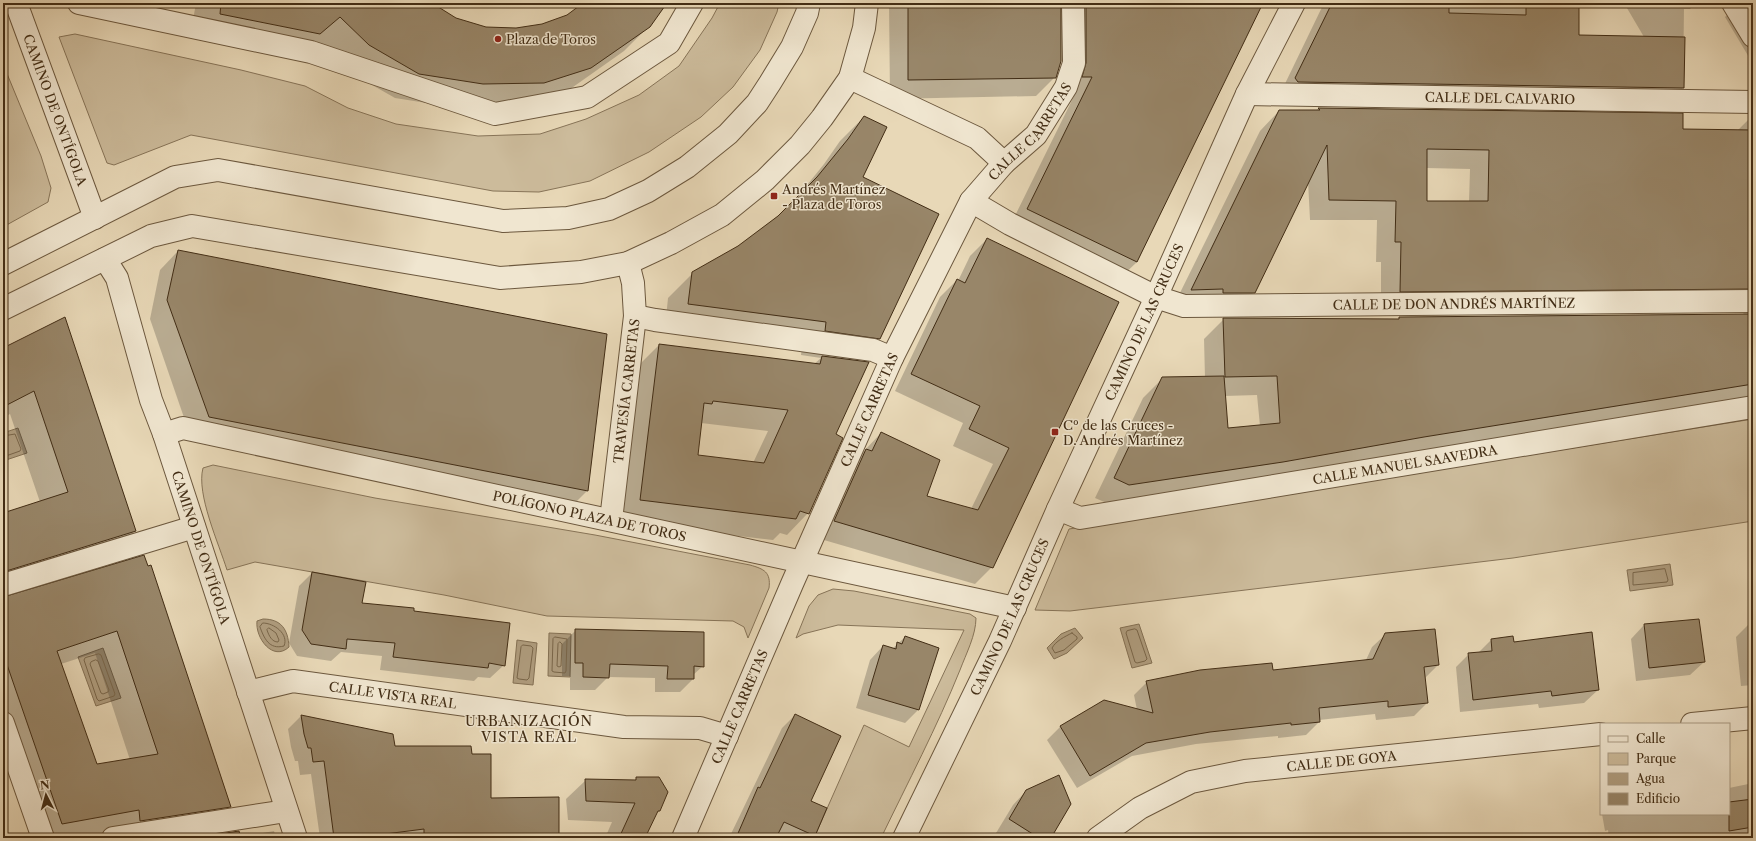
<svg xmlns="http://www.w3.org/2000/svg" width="1756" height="841" font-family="'Libre Caslon Text',serif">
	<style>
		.green { fill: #ccbb9b; stroke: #877458 }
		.water { fill: #b09e80; stroke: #847155 }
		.shadow { fill: #0003; fill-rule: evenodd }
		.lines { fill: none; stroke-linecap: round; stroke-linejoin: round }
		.shore { stroke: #79664a; stroke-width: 1 }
		.building { fill: #988669; stroke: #422d15; fill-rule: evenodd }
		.minor-casing { stroke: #6c583e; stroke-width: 24 }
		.minor { stroke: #f0e6d0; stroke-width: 22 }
		.poi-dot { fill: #8f2418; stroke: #f0e6d0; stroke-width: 1.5 }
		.labels { text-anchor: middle; stroke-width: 3; stroke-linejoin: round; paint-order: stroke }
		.poi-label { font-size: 13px; fill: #422d15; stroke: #f0e6d0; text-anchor: start }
		.street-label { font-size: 13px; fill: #422d15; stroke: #f0e6d0 }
		.neighbourhood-label { font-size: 14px; letter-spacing: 1px; fill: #422d15; stroke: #f0e6d0 }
	</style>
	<rect width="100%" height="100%" fill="#e8d8b7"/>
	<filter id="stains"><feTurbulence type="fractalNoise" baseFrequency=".005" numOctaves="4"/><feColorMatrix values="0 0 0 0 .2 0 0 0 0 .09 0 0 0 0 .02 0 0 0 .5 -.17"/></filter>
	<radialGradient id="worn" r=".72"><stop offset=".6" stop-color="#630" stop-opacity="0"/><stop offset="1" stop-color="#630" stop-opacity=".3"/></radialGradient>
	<!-- green -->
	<g class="green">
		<path d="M 720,3 L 779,3 L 777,12 L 760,50 L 733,87 L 701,117 L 649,152 L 590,181 L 539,192 L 493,191 L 191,135 L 114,165 L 107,163 L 59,37 L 75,34 L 241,70 L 305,86 L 348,108 L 396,124 L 478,136 L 540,134 L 586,119 L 639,95 L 679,66 L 712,18 Z"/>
		<path d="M 3,64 L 41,156 L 51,188 L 48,202 L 3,227 Z"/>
		<path d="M 1753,419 L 1753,521 L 1513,558 L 1070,611 L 1035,610 L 1069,529 Z"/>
		<path d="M 213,465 L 375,498 L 595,535 L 750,565 C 764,569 771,572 769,588 L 748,638 L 744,627 L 733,621 L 547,616 L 444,595 L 255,562 L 227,570 C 219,544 196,494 203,468 Z"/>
		<path d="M 833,589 L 854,591 L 970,614 L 976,618 C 976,635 966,654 960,670 C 937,727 908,782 881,838 L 814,838 L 864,725 L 909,747 L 964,630 L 838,625 L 803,634 L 796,638 L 809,606 L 818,595 Z"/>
	</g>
	<!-- water -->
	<g class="water">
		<path d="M 18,428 L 27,453 L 3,461 L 3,433 Z"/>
		<path d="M 1670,564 L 1673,585 L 1630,591 L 1627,570 Z"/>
		<path d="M 263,619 C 281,619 288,629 289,647 C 273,662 255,638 257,621 Z"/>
		<path d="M 1139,624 L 1152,663 L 1132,668 L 1120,628 Z"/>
		<path d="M 1075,628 L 1083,638 L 1067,653 L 1054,659 L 1047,648 L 1061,634 Z"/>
		<path d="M 549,633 L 571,634 L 570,677 L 548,676 Z"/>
		<path d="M 517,640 L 537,643 L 533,685 L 513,683 Z"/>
		<path d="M 103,648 L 121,698 L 96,706 L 78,657 Z"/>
	</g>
	<!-- shadow -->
	<g class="shadow">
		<path d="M 196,3 L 430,3 L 456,19 L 485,28 L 517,29 L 543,25 L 567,16 L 585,3 L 666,3 L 649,26 L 624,51 L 566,92 L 458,108 L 395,98 L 344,69 L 316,41 L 294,58 L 190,37 Z"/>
		<path d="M 889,3 L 1261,3 L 1137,262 L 1117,281 L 1009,228 L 1074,96 L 1064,96 L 1065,16 L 1060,11 L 1055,77 L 1036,96 L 890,99 Z"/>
		<path d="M 1324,3 L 1579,3 L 1578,36 L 1644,37 L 1624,3 L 1696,3 L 1690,9 L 1684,9 L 1683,88 L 1667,104 L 1280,94 Z"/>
		<path d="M 1739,3 L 1753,3 L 1753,64 L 1725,17 Z"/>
		<path d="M 1318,109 L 1682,114 L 1682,130 L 1737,131 L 1750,118 L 1753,118 L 1753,400 L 1109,504 L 1095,498 L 1143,398 L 1163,378 L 1205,378 L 1204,339 L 1224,319 L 1397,320 L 1400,318 L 1745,315 L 1740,310 L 1381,311 L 1381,262 L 1376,262 L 1377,220 L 1310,220 L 1308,181 L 1254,292 L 1234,312 L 1172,309 L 1260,131 L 1279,111 L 1315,111 ZM 1426,168 L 1470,169 L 1469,202 L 1426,202 ZM 1257,395 L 1260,426 L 1228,429 L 1225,396 Z"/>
		<path d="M 864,117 L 861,178 L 879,339 L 856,361 L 808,513 L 787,535 L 780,533 L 773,540 L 619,522 L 637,367 L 659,345 L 814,364 L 821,358 L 801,355 L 802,346 L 665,328 L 668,298 L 693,273 L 739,246 L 778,216 L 795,200 L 824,164 L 840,141 ZM 701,423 L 768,431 L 753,463 L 697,456 Z"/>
		<path d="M 987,239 L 1117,303 L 992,567 L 975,584 L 817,538 L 849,467 L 881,433 L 926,496 L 971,509 L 993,464 L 953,446 L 963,423 L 895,391 L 940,297 L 957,280 L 958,281 L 970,256 Z"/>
		<path d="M 178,251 L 587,491 L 569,509 L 190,435 L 150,319 L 160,270 Z"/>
		<path d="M 64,318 L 135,531 L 111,555 L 3,589 L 3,514 L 40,502 L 10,414 L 3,418 L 3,350 Z"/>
		<path d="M 144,556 L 229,807 L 207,829 L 151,838 L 36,838 L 3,741 L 3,612 ZM 95,653 L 130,760 L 96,765 L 61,664 Z"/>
		<path d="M 312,573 L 361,604 L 413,612 L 504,665 L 490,678 L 478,677 L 474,681 L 380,670 L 382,656 L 341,652 L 331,661 L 297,656 L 289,643 L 299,586 Z"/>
		<path d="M 1753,623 L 1753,685 L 1741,686 L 1736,637 L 1749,624 Z"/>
		<path d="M 1644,625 L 1704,662 L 1690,675 L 1636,681 L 1631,639 Z"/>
		<path d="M 576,630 L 703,666 L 693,675 L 693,679 L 680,692 L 655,692 L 655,678 L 608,677 L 595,690 L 570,690 L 570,676 L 562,676 L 562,644 Z"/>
		<path d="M 1386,634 L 1438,665 L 1425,678 L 1427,703 L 1414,716 L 1376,720 L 1375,714 L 1319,720 L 1319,722 L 1306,735 L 1278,738 L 1278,736 L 1196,744 L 1132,756 L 1077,788 L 1047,740 L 1060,727 L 1104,701 L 1137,710 L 1134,695 L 1147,682 L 1272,671 L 1366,660 L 1372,647 Z"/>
		<path d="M 905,637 L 937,648 L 918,710 L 905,723 L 856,708 L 870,660 L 883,646 L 892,649 Z"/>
		<path d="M 1492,639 L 1513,643 L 1598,690 L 1584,703 L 1539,708 L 1538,704 L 1460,712 L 1456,667 L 1469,654 L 1478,653 Z"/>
		<path d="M 795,715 L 814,835 L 811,838 L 780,838 L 776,836 L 775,838 L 729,838 L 782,728 Z"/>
		<path d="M 301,716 L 392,735 L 394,747 L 471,755 L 490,799 L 558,838 L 320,838 L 311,774 L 300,775 L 298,761 L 295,761 L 291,747 L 288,729 Z"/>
		<path d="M 637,778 L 659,811 L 654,816 L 644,838 L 605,838 L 612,822 L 568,820 L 566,799 L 586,780 L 634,781 Z"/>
		<path d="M 1753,783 L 1753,838 L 1679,838 L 1679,836 L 1669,838 L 1609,838 L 1608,830 L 1605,831 L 1602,814 L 1729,814 L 1729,788 Z"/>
		<path d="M 1026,791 L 1050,838 L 993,838 L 1013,805 Z"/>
		<path d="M 274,831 L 276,838 L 201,838 L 240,837 Z"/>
	</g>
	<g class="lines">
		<!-- shore -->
		<g class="shore">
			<path d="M 3,436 L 15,434 L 21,449 L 20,451 L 3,457"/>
			<path d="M 1665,569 L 1668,580 L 1667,582 L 1633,585 L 1633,573 Z"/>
			<path d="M 263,623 C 274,623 289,634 284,646 C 269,650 264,638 260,627 Z"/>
			<path d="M 269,628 L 276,633 L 279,640 L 278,642 C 272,642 269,636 267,630 Z"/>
			<path d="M 1135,629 L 1137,630 L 1147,659 L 1145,661 L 1137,663 L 1135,662 L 1126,633 L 1127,631 Z"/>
			<path d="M 1072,633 L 1077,637 L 1077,639 L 1064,650 L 1055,653 L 1052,648 C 1056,641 1064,637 1072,633 Z"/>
			<path d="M 555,637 L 567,639 L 566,671 L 565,673 L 554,672 L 552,671 L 553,639 Z"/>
			<path d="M 560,642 L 562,644 L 561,666 L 559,667 L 557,666 L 558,644 Z"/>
			<path d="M 523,645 L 531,646 L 533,648 L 529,678 L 527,680 L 519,679 L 517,678 L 521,647 Z"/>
			<path d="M 99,654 L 101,655 L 115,694 L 114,696 L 99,701 L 97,699 L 84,660 L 85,658 Z"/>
			<path d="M 96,660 L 98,661 L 109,690 L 108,692 L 103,694 L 101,693 L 90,664 L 91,662 Z"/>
		</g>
	</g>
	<!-- building -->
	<g class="building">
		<path d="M 221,3 L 432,3 L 456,18 L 486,27 L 516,28 L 542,24 L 567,15 L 583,3 L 667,3 L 650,27 L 591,68 L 544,83 L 483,84 L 419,74 L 369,45 L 340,17 L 320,34 L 220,14 Z"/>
		<path d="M 908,3 L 1061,3 L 1061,61 L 1056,78 L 908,80 Z"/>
		<path d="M 1086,3 L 1263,3 L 1137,262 L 1027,209 L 1092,77 L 1082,77 L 1086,63 Z"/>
		<path d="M 1332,3 L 1449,3 L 1449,13 L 1526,15 L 1526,3 L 1579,3 L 1579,35 L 1685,37 L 1684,88 L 1298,82 L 1295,78 Z"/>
		<path d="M 1318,108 L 1683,113 L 1683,129 L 1753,130 L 1753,289 L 1400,292 L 1401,242 L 1395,242 L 1396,201 L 1329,200 L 1327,145 L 1255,293 L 1223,293 L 1223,289 L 1191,290 L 1279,110 L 1320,110 ZM 1427,149 L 1489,150 L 1488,201 L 1427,201 Z"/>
		<path d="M 864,116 L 887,127 L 863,177 L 939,214 L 880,339 L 825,331 L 826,322 L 688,304 L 692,272 L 738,246 L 778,216 L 817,177 L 848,139 Z"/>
		<path d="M 987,238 L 1119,302 L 993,568 L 834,521 L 866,449 L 872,451 L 881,432 L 940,460 L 927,496 L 978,510 L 1009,448 L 969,429 L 980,406 L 911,374 L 957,279 L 965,283 Z"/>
		<path d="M 178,250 L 607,334 L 588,491 L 209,417 L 167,300 Z"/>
		<path d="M 1753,314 L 1753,384 L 1424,437 L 1283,462 L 1129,485 L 1114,478 L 1162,377 L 1224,376 L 1228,428 L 1280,423 L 1277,376 L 1225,377 L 1223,318 L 1399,319 L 1399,317 Z"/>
		<path d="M 65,317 L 136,531 L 3,572 L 3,513 L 68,492 L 34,391 L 3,407 L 3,348 Z"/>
		<path d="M 659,344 L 820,364 L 822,356 L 869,362 L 836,434 L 843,438 L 809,514 L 800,511 L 796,519 L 640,500 ZM 713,401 L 788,410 L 764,463 L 698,455 L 704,403 L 712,404 Z"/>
		<path d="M 144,555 L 148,566 L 151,565 L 231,807 L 140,821 L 139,810 L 62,824 L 3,653 L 3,597 ZM 117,631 L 158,754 L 97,764 L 57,651 Z"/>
		<path d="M 312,572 L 366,582 L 362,603 L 414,608 L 414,611 L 510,623 L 505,666 L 489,663 L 488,668 L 393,657 L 395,643 L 347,639 L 346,649 L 311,644 L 302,630 Z"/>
		<path d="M 1699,619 L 1705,662 L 1649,668 L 1644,624 Z"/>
		<path d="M 575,629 L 704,632 L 704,667 L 694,666 L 694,679 L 667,679 L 668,666 L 610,664 L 609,678 L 583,677 L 583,663 L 575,663 Z"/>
		<path d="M 1435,629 L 1439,665 L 1424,667 L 1428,703 L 1388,707 L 1388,701 L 1319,708 L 1320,722 L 1291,725 L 1291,723 L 1210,732 L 1146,743 L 1090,776 L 1060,726 L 1104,700 L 1153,713 L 1146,681 L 1200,670 L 1272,663 L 1273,670 L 1373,659 L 1385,633 Z"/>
		<path d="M 1592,632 L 1599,690 L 1552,696 L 1551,691 L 1473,700 L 1468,653 L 1492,651 L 1491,639 L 1513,636 L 1514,642 Z"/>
		<path d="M 905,636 L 939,648 L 919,710 L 868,695 L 883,645 L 896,649 L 897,642 L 902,644 Z"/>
		<path d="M 795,714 L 841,736 L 811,801 L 827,808 L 815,836 L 784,822 L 776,838 L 736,838 L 758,787 L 760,788 Z"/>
		<path d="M 301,715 L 393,734 L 395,746 L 471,746 L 472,754 L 491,754 L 491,798 L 559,797 L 559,838 L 424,838 L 424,829 L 354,838 L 334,838 L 324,761 L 313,762 L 311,748 L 308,748 L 304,734 Z"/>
		<path d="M 1059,775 L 1071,804 L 1051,838 L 1039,838 L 1009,819 L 1026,790 Z"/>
		<path d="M 636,777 L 659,777 L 668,792 L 660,811 L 658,811 L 645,838 L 619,838 L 635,803 L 586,801 L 585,779 L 636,780 Z"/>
		<path d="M 1753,799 L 1753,827 L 1729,831 L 1729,802 Z"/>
		<path d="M 239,831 L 241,838 L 194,838 Z"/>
	</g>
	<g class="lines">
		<defs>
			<g id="minor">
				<path id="s1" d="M 16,3 L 95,218"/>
				<path d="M 79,3 L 311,52 L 495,114 L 587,97 L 669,43 L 692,3"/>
				<path d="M 1733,3 L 1753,36"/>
				<path d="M 850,78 L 977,138 L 1004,163"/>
				<path id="s2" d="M 1247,94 L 1753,102"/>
				<path id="s3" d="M 971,201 L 1010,224 L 1156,297 L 1184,306 L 1753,301"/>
				<path id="s4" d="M 105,259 L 117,278 L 151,400 L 164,434 L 296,838"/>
				<path d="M 3,264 L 175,177 L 218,170 L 503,221 L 568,218 L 609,209 L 648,191 L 687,167 L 728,134 L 757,103 L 770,83 L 792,47 L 807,13 L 809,3"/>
				<path d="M 3,309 L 151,236 L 192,226 L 500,278 L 581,272 L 628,263 L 671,243 L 722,215 L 765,180 L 800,145 L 822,118 L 850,78 L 864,28 L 867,3"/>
				<path d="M 635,316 L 655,320 L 873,350 L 892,358"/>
				<path id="s5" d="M 164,434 L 183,428 L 1015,608"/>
				<path id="s6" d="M 1058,509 L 1080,518 L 1753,407"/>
				<path id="s7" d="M 611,520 L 635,316 L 633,283 L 628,263"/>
				<path d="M 3,585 L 194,527"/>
				<path id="s8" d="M 248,692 L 293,681 L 624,727 L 700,728 L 727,736"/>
				<path d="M 3,723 L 43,838"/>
				<path d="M 1692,724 L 1753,718"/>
				<path d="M 113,838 L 286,811"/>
				<path id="s9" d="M 683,838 L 792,584 L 892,358 L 971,201 L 1004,163 L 1036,135 L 1066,87 L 1074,63 L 1073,3"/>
				<path id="s10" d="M 904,838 L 1000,641 L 1058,509 L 1156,297 L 1247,94 L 1294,3"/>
				<path id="s11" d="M 1098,838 L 1140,808 L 1191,782 L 1245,771 L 1601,734"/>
			</g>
		</defs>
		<!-- minor casing -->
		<use href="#minor" class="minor-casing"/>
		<!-- minor -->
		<use href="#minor" class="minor"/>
	</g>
	<!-- markers -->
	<g class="poi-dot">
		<circle cx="498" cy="39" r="4"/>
		<rect x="770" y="192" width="8" height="8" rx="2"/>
		<rect x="1051" y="428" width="8" height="8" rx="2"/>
	</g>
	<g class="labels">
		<!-- poi labels -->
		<g class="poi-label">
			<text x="506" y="44">Plaza de Toros</text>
			<text x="782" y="194">Andrés Martínez<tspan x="782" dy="15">- Plaza de Toros</tspan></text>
			<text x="1063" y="430">Cº de las Cruces -<tspan x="1063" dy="15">D. Andrés Martínez</tspan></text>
		</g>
		<!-- street labels -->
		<g class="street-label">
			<text dy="5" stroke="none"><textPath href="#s2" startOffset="253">CALLE DEL CALVARIO</textPath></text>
			<text dy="5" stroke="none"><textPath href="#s1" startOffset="114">CAMINO DE ONTÍGOLA</textPath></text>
			<text dy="5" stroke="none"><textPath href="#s9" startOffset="791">CALLE CARRETAS</textPath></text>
			<text dy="5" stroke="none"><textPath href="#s3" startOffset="508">CALLE DE DON ANDRÉS MARTÍNEZ</textPath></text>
			<text dy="5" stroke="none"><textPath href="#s10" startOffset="569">CAMINO DE LAS CRUCES</textPath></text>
			<text dy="5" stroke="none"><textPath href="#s7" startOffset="130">TRAVESÍA CARRETAS</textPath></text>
			<text dy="5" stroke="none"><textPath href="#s9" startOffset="467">CALLE CARRETAS</textPath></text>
			<text dy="5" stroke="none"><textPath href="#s6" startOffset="353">CALLE MANUEL SAAVEDRA</textPath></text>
			<text dy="5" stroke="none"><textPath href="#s5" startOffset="436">POLÍGONO PLAZA DE TOROS</textPath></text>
			<text dy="5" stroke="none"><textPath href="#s4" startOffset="305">CAMINO DE ONTÍGOLA</textPath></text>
			<text dy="5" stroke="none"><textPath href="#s10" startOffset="245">CAMINO DE LAS CRUCES</textPath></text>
			<text dy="5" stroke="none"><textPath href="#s8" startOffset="147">CALLE VISTA REAL</textPath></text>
			<text dy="5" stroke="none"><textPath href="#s9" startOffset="143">CALLE CARRETAS</textPath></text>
			<text dy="5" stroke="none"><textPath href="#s11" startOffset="261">CALLE DE GOYA</textPath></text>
		</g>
		<!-- neighbourhood labels -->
		<g class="neighbourhood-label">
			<text x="529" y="726">URBANIZACIÓN<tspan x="529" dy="16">VISTA REAL</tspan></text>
		</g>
	</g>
	<!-- margin -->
	<rect width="1756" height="841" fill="none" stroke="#e8d8b7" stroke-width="16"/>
	<rect x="4" y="4" width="1748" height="833" fill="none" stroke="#422d15" stroke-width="2"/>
	<rect x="8" y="8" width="1740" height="825" fill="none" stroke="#422d15"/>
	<!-- legend -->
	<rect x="1600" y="723" width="130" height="92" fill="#f0e6d0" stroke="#aa9c85"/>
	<rect x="1608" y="736" width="20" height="6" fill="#f0e6d0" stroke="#aa9c85"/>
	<text x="1636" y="743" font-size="12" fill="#422d15">Calle</text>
	<rect x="1608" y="753" width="20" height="12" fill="#ccbb9b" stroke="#aa9c85"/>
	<text x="1636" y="763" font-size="12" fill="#422d15">Parque</text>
	<rect x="1608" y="773" width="20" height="12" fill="#b09e80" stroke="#aa9c85"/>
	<text x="1636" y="783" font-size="12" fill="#422d15">Agua</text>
	<rect x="1608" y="793" width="20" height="12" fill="#988669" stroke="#aa9c85"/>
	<text x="1636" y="803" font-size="12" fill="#422d15">Edificio</text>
	<!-- north arrow -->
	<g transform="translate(46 795) rotate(354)" stroke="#f0e6d0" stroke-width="3" paint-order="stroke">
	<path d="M0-3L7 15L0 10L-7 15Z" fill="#422d15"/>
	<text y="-6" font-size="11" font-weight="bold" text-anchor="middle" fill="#422d15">N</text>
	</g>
	<rect width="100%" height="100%" filter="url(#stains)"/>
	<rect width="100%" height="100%" fill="url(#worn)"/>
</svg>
